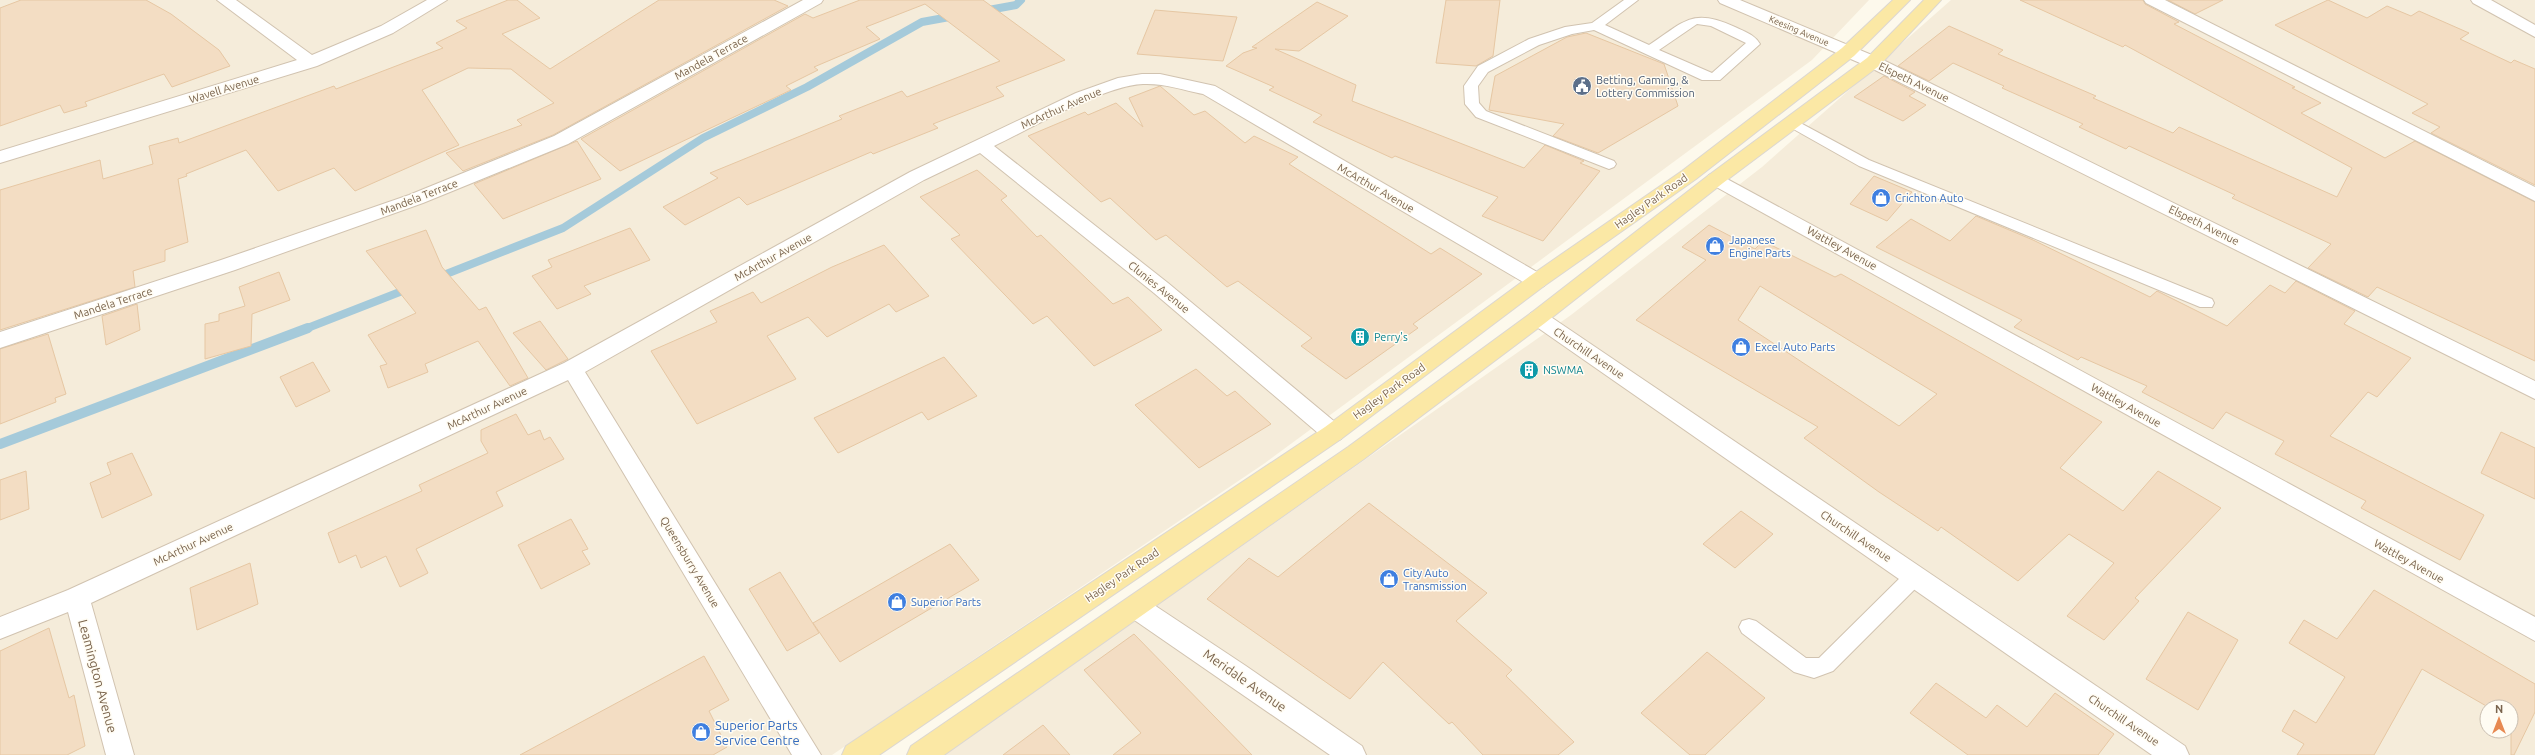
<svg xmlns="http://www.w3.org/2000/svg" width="2535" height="755" font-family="Ubuntu,sans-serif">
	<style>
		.residential { fill: #f5ecda; fill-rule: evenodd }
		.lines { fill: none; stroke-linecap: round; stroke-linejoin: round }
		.stream-far1 { stroke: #a5cada; stroke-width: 8 }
		.stream { stroke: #a5cada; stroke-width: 10 }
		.building { fill: #f3ddc3; stroke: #e6c7a3; fill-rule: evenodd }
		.lane-casing { stroke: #d1c3b0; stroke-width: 2 }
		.street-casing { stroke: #d1c3b0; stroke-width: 2 }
		.primary-casing { stroke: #dcd7d1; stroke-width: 2 }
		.lane { fill: #fff; fill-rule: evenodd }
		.street { fill: #fff; fill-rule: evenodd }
		.primary { fill: #fbe8a5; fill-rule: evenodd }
		.labels { text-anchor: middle; stroke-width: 3; stroke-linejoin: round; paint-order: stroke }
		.far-street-label { font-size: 9px; fill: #7a644d; stroke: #fffcf3 }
		.street-label { font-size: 11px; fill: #7a644d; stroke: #fffcf3 }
		.service-label { font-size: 11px; fill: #4e5e75; stroke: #fffcf3; text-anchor: start }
		.shop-label { font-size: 11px; fill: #366cbe; stroke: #fffcf3; text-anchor: start }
		.culture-label { font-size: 11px; fill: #0d838f; stroke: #fffcf3; text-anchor: start }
		.near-street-label { font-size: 13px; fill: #7a644d; stroke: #fffcf3 }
		.near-shop-label { font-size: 13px; fill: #366cbe; stroke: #fffcf3; text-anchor: start }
	</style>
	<rect width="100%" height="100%" fill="#fdf9ec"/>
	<!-- residential -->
	<g class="residential">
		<path d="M 0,0 L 1869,0 L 1812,60 L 1265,463 L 832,755 L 0,755 Z"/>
		<path d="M 1951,0 L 2535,0 L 2535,755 L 943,755 L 1007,705 L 1208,570 L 1571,315 L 1762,167 ZM 2487,707 L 2511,707 L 2511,731 L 2487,731 Z"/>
	</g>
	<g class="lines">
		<!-- stream-far1 -->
		<g class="stream-far1">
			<path d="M 983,11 L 1016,5 L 1021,0"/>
			<path d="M 436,278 L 563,228 L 703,138 L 807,87 L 922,22 L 955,16"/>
			<path d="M 305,329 L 410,288"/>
		</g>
		<!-- stream -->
		<path class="stream" d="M 0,444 L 308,328"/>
	</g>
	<!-- building -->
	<g class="building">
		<path d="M 21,0 L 146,0 L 171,14 L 219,50 L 230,66 L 172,87 L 164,74 L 85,102 L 87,106 L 64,113 L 60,105 L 0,126 L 0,8 Z"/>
		<path d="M 508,0 L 517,0 L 540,18 L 502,34 L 550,69 L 659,0 L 774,0 L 788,6 L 553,135 L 463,171 L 446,153 L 522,125 L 517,120 L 554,103 L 511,69 L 468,68 L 422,90 L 459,145 L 355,191 L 334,168 L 278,191 L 246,150 L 186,174 L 187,176 L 178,179 L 188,242 L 165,250 L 165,261 L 133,271 L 135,287 L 0,330 L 0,190 L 100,160 L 103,179 L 153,164 L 149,146 L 178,138 L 179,143 L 334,86 L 336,89 L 443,48 L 436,43 L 467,28 L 456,21 Z"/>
		<path d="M 860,0 L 983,0 L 1065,60 L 996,87 L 1004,96 L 933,124 L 938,128 L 873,154 L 871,152 L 747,205 L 739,197 L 685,225 L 663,207 L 718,178 L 710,173 L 842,119 L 839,116 L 902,91 L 907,97 L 1000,61 L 925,4 L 866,27 L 880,39 L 814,67 L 818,70 L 786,86 L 791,90 L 620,171 L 581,139 L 805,14 L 813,18 Z"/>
		<path d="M 1446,0 L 1500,0 L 1493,56 L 1476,66 L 1436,63 Z"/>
		<path d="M 2020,0 L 2143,0 L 2145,4 L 2179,22 L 2174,24 L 2295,87 L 2292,88 L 2321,103 L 2301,113 L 2385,158 L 2415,141 L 2535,202 L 2535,361 L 2377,287 L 2368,297 L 2308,268 L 2331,244 L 2232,198 L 2235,195 L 2129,146 L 2126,149 L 2079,127 L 2083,124 L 2002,88 L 2004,86 L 1953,63 L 1929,81 L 1898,66 L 1949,26 L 2003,50 L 1998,54 L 2096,96 L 2093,98 L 2173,133 L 2179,127 L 2337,197 L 2352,168 L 2125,45 L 2123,47 Z"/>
		<path d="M 2168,0 L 2223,0 L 2195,14 Z"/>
		<path d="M 2328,0 L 2367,18 L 2387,6 L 2411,16 L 2419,11 L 2469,33 L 2460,39 L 2511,63 L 2514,60 L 2535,69 L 2535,185 L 2431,133 L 2440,127 L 2412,113 L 2428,104 L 2275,25 Z"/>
		<path d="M 1317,2 L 1348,16 L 1299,51 L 1275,49 L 1356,85 L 1352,101 L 1524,168 L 1545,145 L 1584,161 L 1580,163 L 1600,171 L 1543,241 L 1482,216 L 1498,197 L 1395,156 L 1392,158 L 1313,122 L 1322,115 L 1269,90 L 1274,87 L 1226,66 L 1243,53 L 1257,48 L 1252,47 Z"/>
		<path d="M 1155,10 L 1237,17 L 1223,61 L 1137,54 Z"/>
		<path d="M 1586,33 L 1664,64 L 1678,106 L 1598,153 L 1553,136 L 1564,124 L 1489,110 L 1495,76 L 1567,37 Z"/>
		<path d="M 1884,76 L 1915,92 L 1909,96 L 1926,105 L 1903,121 L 1854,97 Z"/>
		<path d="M 1160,86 L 1194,115 L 1205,111 L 1245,143 L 1254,136 L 1298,157 L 1289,164 L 1431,254 L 1440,248 L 1482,274 L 1413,324 L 1418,328 L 1346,379 L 1301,346 L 1312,338 L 1238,281 L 1227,287 L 1166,235 L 1156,240 L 1110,198 L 1101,202 L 1028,136 L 1085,112 L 1088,115 L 1116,103 L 1143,127 L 1129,98 Z"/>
		<path d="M 577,141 L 601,179 L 503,219 L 474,184 Z"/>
		<path d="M 977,170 L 1007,196 L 1001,200 L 1037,237 L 1041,235 L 1113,304 L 1128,297 L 1162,330 L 1094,366 L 1047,316 L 1033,324 L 951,239 L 960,235 L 920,197 Z"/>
		<path d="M 1874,176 L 1912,192 L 1887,221 L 1850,204 Z"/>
		<path d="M 1976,216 L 2033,240 L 2150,297 L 2157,291 L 2227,326 L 2270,285 L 2285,293 L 2296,281 L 2355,311 L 2344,324 L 2411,358 L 2377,397 L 2368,392 L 2330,436 L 2484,515 L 2460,560 L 2361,508 L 2366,501 L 2275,454 L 2284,441 L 2226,412 L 2213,429 L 2142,392 L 2147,386 L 2081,357 L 2078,360 L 2014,327 L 2022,320 L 1876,247 L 1911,219 L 1950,241 Z"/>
		<path d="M 1709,225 L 1755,249 L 1763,241 L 1835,277 L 1841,274 L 2102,422 L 2060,468 L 2123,511 L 2158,471 L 2221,508 L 2135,598 L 2139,601 L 2104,640 L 2067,616 L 2114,563 L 2069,534 L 2018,581 L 1941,527 L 1938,531 L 1879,492 L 1804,438 L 1818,427 L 1636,320 L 1706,260 L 1682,247 ZM 1760,286 L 1937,394 L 1899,426 L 1738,320 Z"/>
		<path d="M 630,228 L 650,260 L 584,286 L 591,294 L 557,309 L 532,276 L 552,267 L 548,260 Z"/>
		<path d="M 426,230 L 442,267 L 479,310 L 486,307 L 528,378 L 510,386 L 478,341 L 425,364 L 428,372 L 388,388 L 380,366 L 387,364 L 368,335 L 416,313 L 366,251 Z"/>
		<path d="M 884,245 L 929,296 L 896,312 L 889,304 L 827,337 L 808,317 L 767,336 L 796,379 L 697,424 L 651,351 L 717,322 L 710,311 L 753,292 L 761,303 L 832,267 Z"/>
		<path d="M 279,272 L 290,300 L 252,314 L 251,346 L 205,359 L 205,324 L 219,321 L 219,314 L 245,306 L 239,287 Z"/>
		<path d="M 137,304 L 140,330 L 106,345 L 102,316 Z"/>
		<path d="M 540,321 L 568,359 L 546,370 L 513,333 Z"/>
		<path d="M 48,334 L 66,394 L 55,398 L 56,402 L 0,424 L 0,349 Z"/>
		<path d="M 944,357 L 977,396 L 928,420 L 922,412 L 838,453 L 814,418 Z"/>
		<path d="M 313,362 L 330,391 L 296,407 L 280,377 Z"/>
		<path d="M 1196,369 L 1227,396 L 1235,391 L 1271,424 L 1199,468 L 1135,405 Z"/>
		<path d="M 516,414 L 528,435 L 540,430 L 544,440 L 550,437 L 564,459 L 496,492 L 503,506 L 416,549 L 428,573 L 400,587 L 386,556 L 361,568 L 356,555 L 339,563 L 328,533 L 422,491 L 419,485 L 488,453 L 481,441 L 481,430 Z"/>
		<path d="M 2501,432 L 2535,448 L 2535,499 L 2481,473 Z"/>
		<path d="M 132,453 L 152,495 L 102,518 L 90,483 L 111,474 L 107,463 Z"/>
		<path d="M 26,471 L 29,509 L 0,520 L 0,480 Z"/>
		<path d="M 1369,503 L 1487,593 L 1456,621 L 1512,670 L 1506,676 L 1574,742 L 1558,755 L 1483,755 L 1452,722 L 1449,724 L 1383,662 L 1350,699 L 1207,599 L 1249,558 L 1278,577 Z"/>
		<path d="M 1741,511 L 1773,534 L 1735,568 L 1703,544 Z"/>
		<path d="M 571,519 L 588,549 L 582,551 L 590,564 L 541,589 L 518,545 Z"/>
		<path d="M 950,544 L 979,580 L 840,662 L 813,623 Z"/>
		<path d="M 250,563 L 258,604 L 197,630 L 190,588 Z"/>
		<path d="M 780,572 L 819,633 L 787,651 L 749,589 Z"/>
		<path d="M 2374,590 L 2535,684 L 2535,712 L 2514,755 L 2511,755 L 2511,707 L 2488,707 L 2422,669 L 2374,755 L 2297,755 L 2304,744 L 2282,731 L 2294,710 L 2316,723 L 2345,677 L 2289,643 L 2304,620 L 2337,639 Z"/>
		<path d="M 2188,612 L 2238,640 L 2198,710 L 2146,679 Z"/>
		<path d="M 49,628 L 69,698 L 74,695 L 85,746 L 67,755 L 0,755 L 0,651 Z"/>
		<path d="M 1134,634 L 1252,755 L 1113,755 L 1141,733 L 1084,670 Z"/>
		<path d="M 1707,652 L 1765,698 L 1705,755 L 1690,755 L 1641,713 Z"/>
		<path d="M 704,656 L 729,700 L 709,711 L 727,747 L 713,755 L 520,755 Z"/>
		<path d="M 1936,683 L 1986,718 L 1997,705 L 2027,727 L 2055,693 L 2114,734 L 2098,755 L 1968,755 L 1910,713 Z"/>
		<path d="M 1043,725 L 1070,755 L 1003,755 Z"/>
	</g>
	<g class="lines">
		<defs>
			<g id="lane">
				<path d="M 1624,0 L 1638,0 L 1605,25 L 1649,45 C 1684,22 1692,7 1735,27 C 1745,32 1754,34 1760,44 L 1720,80 L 1702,80 L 1594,30 L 1572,34 L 1539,45 L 1488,72 L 1478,86 L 1479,103 L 1486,111 L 1614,161 L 1616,164 L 1614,167 L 1609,169 L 1476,117 L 1465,104 L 1464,86 L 1478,66 L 1529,39 L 1565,27 L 1592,23 ZM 1697,24 L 1711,26 L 1746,43 L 1712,73 L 1659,50 Z"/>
				<path d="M 1793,119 L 1869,160 L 2212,299 L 2214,303 L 2212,307 L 2200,307 L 1859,166 L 1788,126 L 1786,123 L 1788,120 Z"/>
				<path d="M 1915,568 L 1922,570 L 1925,576 L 1922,582 L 1833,671 L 1814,678 L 1794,672 L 1742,633 L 1739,627 L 1742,621 L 1749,619 L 1756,621 L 1806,658 L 1819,658 L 1908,570 Z"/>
			</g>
			<g id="street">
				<path d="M 217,0 L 236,0 L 312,55 L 381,26 L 427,0 L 447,0 L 393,33 L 317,66 L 0,163 L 0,151 L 297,60 Z"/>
				<path d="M 803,0 L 823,0 L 821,3 L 568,144 L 423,203 L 235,270 L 0,348 L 0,332 L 221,260 L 409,195 L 554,136 Z"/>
				<path d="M 1718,0 L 1740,0 L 1879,58 L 2535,381 L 2535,399 L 1867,66 L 1720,3 Z"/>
				<path d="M 2144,0 L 2165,0 L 2535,187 L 2535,201 L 2146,3 Z"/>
				<path d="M 2471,0 L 2491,0 L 2535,25 L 2535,37 L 2473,3 Z"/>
				<path d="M 1142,74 L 1160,74 L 1215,86 L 1544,276 L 1547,281 L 1544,286 L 1537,288 L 1530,286 L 1203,94 C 1183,90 1164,83 1143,84 C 1103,86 1032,128 994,146 L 1168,283 L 1341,427 L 1344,433 L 1341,439 L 1333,442 L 1325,439 L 1154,293 L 980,153 L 924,180 L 585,372 L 821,755 L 792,755 L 568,380 L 91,603 L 134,755 L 106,755 L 68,612 L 0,639 L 0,617 L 68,590 L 564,363 L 910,172 L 1076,93 L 1118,78 Z"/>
				<path d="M 1716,173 L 2535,617 L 2535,641 L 1709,183 L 1706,179 L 1709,175 Z"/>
				<path d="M 1538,311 L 1545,313 L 2185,746 L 2189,755 L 2152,755 L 1531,323 L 1527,318 L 1531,313 Z"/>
				<path d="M 1136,596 L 1145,599 L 1246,666 L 1362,746 L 1366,755 L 1330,755 L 1127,615 L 1123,607 L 1127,599 Z"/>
			</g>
			<g id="primary">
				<path d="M 1893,0 L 1910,0 L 1854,56 L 1696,179 L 1544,286 L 1341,439 L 879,755 L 842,755 L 846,746 L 1325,427 L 1530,276 L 1682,171 L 1842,48 Z"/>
				<path d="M 1924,0 L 1941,0 L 1879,66 L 1723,183 L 1545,323 L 1364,459 L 944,755 L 907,755 L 911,746 L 1348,447 L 1531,313 L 1709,175 L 1867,58 Z"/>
			</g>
		</defs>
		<!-- lane casing -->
		<use href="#lane" class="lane-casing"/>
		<!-- street casing -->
		<use href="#street" class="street-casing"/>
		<!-- primary casing -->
		<use href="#primary" class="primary-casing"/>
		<!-- lane -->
		<use href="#lane" class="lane"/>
		<!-- street -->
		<use href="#street" class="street"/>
		<!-- primary -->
		<use href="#primary" class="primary"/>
	</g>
	<!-- icons -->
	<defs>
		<symbol id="civic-disc" viewBox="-11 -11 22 22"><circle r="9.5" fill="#5c6f8a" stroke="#fffcf3"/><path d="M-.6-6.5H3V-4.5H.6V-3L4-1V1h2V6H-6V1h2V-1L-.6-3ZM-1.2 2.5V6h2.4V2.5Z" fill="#fff"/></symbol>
		<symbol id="shop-disc" viewBox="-11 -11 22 22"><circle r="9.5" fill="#3f7fe0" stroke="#fffcf3"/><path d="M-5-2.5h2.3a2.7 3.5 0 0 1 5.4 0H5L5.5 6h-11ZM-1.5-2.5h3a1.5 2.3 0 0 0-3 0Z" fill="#fff"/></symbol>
		<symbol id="building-disc" viewBox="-11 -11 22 22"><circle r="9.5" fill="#0f9aa8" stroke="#fffcf3"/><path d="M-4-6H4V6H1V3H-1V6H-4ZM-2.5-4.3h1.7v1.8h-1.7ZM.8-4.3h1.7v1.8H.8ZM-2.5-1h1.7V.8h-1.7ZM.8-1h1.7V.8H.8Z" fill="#fff"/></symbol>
	</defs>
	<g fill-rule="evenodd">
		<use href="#civic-disc" x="1571" y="75" width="22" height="22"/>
		<use href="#shop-disc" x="1870" y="187" width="22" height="22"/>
		<use href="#shop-disc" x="1704" y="235" width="22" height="22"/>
		<use href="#building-disc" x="1349" y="326" width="22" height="22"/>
		<use href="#shop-disc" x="1730" y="336" width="22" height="22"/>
		<use href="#building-disc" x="1518" y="359" width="22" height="22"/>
		<use href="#shop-disc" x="1378" y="568" width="22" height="22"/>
		<use href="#shop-disc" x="886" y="591" width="22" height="22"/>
		<use href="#shop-disc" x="690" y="721" width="22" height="22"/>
	</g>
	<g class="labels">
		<!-- far-street labels -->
		<g class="far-street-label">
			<text transform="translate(1799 31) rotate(23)" y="3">Keesing Avenue</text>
		</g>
		<!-- street labels -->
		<g class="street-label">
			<text transform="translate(711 57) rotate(-29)" y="4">Mandela Terrace</text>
			<text transform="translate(1914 82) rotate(26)" y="4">Elspeth Avenue</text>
			<text transform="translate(224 89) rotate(-17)" y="4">Wavell Avenue</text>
			<text transform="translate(1061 108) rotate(-24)" y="4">McArthur Avenue</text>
			<text transform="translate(1376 188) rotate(30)" y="4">McArthur Avenue</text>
			<text transform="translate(419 197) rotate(-21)" y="4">Mandela Terrace</text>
			<text transform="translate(1651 201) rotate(-35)" y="4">Hagley Park Road</text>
			<text transform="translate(2204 225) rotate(26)" y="4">Elspeth Avenue</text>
			<text transform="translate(1842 248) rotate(29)" y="4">Wattley Avenue</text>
			<text transform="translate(773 257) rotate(-29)" y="4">McArthur Avenue</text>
			<text transform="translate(1159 287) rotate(39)" y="4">Clunies Avenue</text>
			<text transform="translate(113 303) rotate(-18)" y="4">Mandela Terrace</text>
			<text transform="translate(1589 353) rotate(34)" y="4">Churchill Avenue</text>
			<text transform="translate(1389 391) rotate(-36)" y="4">Hagley Park Road</text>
			<text transform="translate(2126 405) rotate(29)" y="4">Wattley Avenue</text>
			<text transform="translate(487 408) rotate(-25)" y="4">McArthur Avenue</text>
			<text transform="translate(1856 536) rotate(34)" y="4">Churchill Avenue</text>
			<text transform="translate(193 544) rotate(-25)" y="4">McArthur Avenue</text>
			<text transform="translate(2409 561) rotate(29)" y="4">Wattley Avenue</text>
			<text transform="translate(690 562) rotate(59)" y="4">Queensburry Avenue</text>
			<text transform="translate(1122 575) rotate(-34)" y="4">Hagley Park Road</text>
			<text transform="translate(2124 720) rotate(34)" y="4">Churchill Avenue</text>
		</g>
		<!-- service labels -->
		<g class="service-label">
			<text x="1596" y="84">Betting, Gaming, &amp;<tspan x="1596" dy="13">Lottery Commission</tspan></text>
		</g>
		<!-- shop labels -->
		<g class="shop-label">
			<text x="1895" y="202">Crichton Auto</text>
			<text x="1729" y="244">Japanese<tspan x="1729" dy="13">Engine Parts</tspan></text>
			<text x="1755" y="351">Excel Auto Parts</text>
			<text x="1403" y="577">City Auto<tspan x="1403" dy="13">Transmission</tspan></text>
			<text x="911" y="606">Superior Parts</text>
		</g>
		<!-- culture labels -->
		<g class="culture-label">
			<text x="1374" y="341">Perry's</text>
			<text x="1543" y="374">NSWMA</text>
		</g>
		<!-- near-street labels -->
		<g class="near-street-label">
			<text transform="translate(98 676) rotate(75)" y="5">Leamington Avenue</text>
			<text transform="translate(1245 680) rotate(35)" y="5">Meridale Avenue</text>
		</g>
		<!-- near-shop labels -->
		<g class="near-shop-label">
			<text x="715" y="730">Superior Parts<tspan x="715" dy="15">Service Centre</tspan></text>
		</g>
	</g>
	<!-- north arrow -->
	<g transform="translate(2499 719)"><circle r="19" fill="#fffcf3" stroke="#cabfb1"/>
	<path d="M0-3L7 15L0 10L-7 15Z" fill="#e78951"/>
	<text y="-6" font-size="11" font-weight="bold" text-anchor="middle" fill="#7a644d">N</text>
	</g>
</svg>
